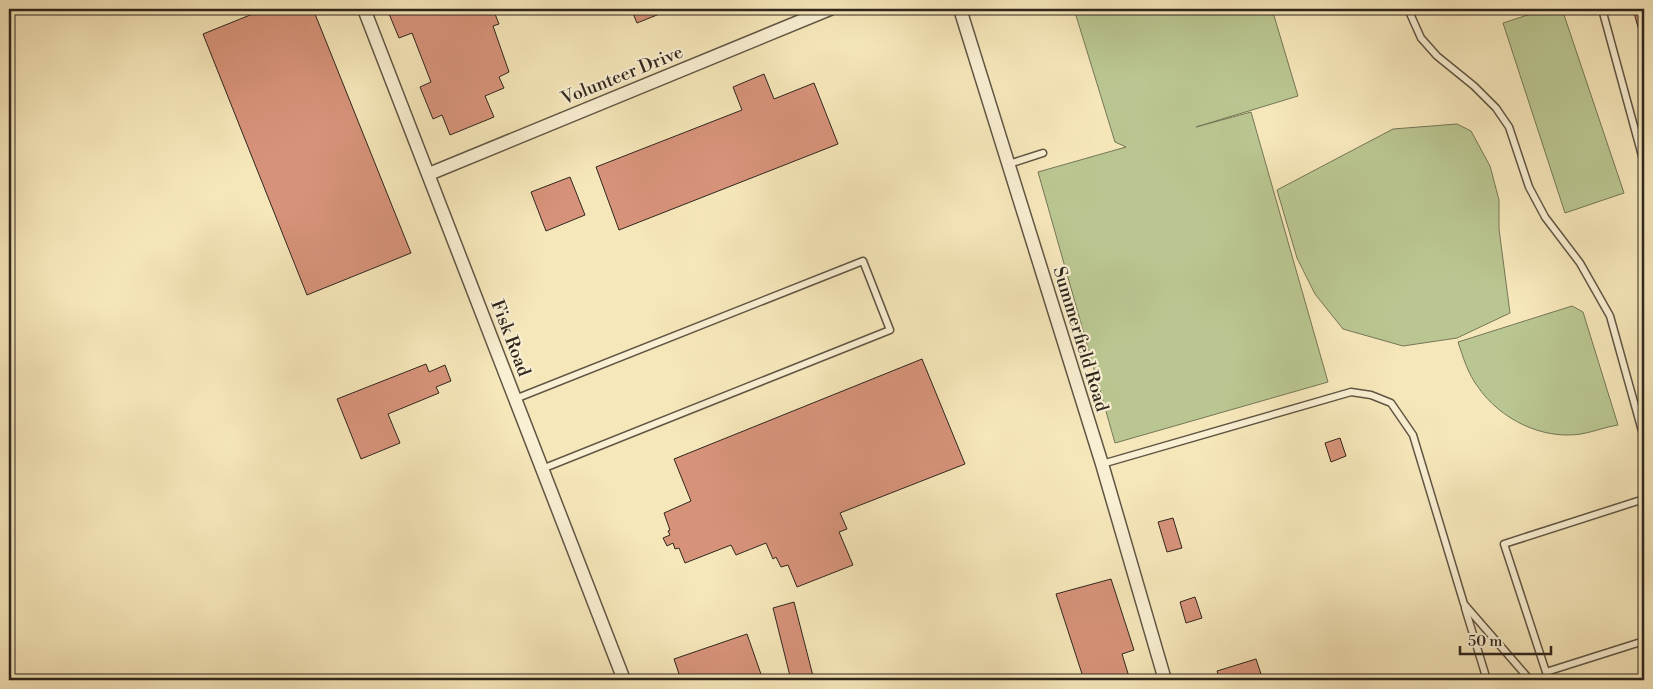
<svg xmlns="http://www.w3.org/2000/svg" width="1653" height="689" font-family="'Libre Bodoni',serif">
	<style>
		.green { fill: #bac691; stroke: #747657 }
		.building { fill: #d7937a; stroke: #2f261d }
		.lines { fill: none; stroke-linecap: round; stroke-linejoin: round }
		.service-casing { stroke: #615644; stroke-width: 9 }
		.minor-casing { stroke: #615644; stroke-width: 15 }
		.service { stroke: #f9efd2; stroke-width: 6 }
		.minor { stroke: #f9efd2; stroke-width: 12 }
		.labels { text-anchor: middle; stroke-width: 4.5; stroke-linejoin: round; paint-order: stroke }
		.street-label { font-size: 18px; fill: #2f261d; stroke: #f9efd2 }
	</style>
	<rect width="100%" height="100%" fill="#f6e7ba"/>
	<filter id="stains"><feTurbulence type="fractalNoise" baseFrequency=".004" numOctaves="4"/><feColorMatrix values="0 0 0 0 .2 0 0 0 0 .09 0 0 0 0 .02 0 0 0 .5 -.17"/></filter>
	<radialGradient id="worn" r=".72"><stop offset=".6" stop-color="#630" stop-opacity="0"/><stop offset="1" stop-color="#630" stop-opacity=".3"/></radialGradient>
	<!-- green -->
	<g class="green">
		<path d="M 1074,9 L 1272,9 L 1298,96 L 1196,127 L 1251,112 L 1328,382 L 1115,443 L 1038,172 L 1126,147 L 1115,142 Z"/>
		<path d="M 1546,9 L 1562,9 L 1624,193 L 1565,213 L 1503,23 Z"/>
		<path d="M 1457,124 L 1471,131 L 1490,166 L 1499,200 L 1499,229 L 1510,313 L 1457,338 L 1403,346 L 1343,329 L 1315,294 L 1297,258 L 1277,190 L 1393,129 Z"/>
		<path d="M 1572,306 L 1583,312 L 1618,425 C 1605,427 1593,432 1581,434 C 1542,440 1500,419 1478,387 C 1468,374 1463,357 1458,342 Z"/>
	</g>
	<!-- building -->
	<g class="building">
		<path d="M 265,9 L 313,9 L 411,253 L 307,295 L 203,34 Z"/>
		<path d="M 387,9 L 493,9 L 499,24 L 493,26 L 509,72 L 499,77 L 504,88 L 485,96 L 494,117 L 450,135 L 442,115 L 433,119 L 420,87 L 431,82 L 412,33 L 399,38 Z"/>
		<path d="M 631,9 L 672,9 L 637,23 Z"/>
		<path d="M 1633,9 L 1644,9 L 1644,37 L 1641,38 Z"/>
		<path d="M 764,74 L 774,99 L 814,83 L 838,144 L 619,230 L 596,167 L 742,110 L 733,87 Z"/>
		<path d="M 570,177 L 585,215 L 546,231 L 531,192 Z"/>
		<path d="M 922,359 L 965,464 L 840,513 L 847,529 L 839,532 L 853,565 L 797,587 L 788,565 L 781,567 L 776,557 L 773,559 L 766,543 L 736,555 L 731,545 L 685,563 L 679,548 L 675,549 L 673,543 L 667,546 L 663,538 L 670,535 L 668,531 L 670,530 L 664,513 L 691,501 L 674,459 Z"/>
		<path d="M 426,364 L 429,372 L 445,365 L 451,381 L 436,387 L 439,393 L 388,414 L 400,443 L 361,459 L 337,399 Z"/>
		<path d="M 1340,438 L 1346,456 L 1331,462 L 1325,443 Z"/>
		<path d="M 1173,518 L 1182,548 L 1167,552 L 1158,522 Z"/>
		<path d="M 1111,579 L 1134,650 L 1122,654 L 1130,680 L 1084,680 L 1056,594 Z"/>
		<path d="M 1195,597 L 1202,618 L 1186,623 L 1180,602 Z"/>
		<path d="M 794,602 L 814,680 L 791,680 L 773,608 Z"/>
		<path d="M 747,634 L 763,680 L 681,680 L 674,659 Z"/>
		<path d="M 1256,659 L 1263,680 L 1220,680 L 1217,671 Z"/>
	</g>
	<g class="lines">
		<defs>
			<g id="service">
				<path d="M 1408,9 L 1421,38 L 1437,56 L 1474,86 L 1496,108 L 1509,127 L 1529,187 L 1545,217 L 1580,263 L 1610,316 L 1644,438"/>
				<path d="M 1602,9 L 1644,163"/>
				<path d="M 1009,164 L 1043,153"/>
				<path d="M 515,399 L 863,261 L 890,330 L 542,469"/>
				<path d="M 1102,464 L 1351,392 L 1371,395 L 1391,403 L 1413,435 L 1464,604 L 1530,680"/>
				<path d="M 1644,499 L 1504,544 L 1546,672 L 1644,641"/>
				<path d="M 1465,608 L 1487,680"/>
			</g>
			<g id="minor">
				<path d="M 364,9 L 624,680"/>
				<path d="M 960,9 L 1102,464 L 1165,680"/>
				<path d="M 429,174 L 830,9"/>
			</g>
		</defs>
		<!-- service casing -->
		<use href="#service" class="service-casing"/>
		<!-- minor casing -->
		<use href="#minor" class="minor-casing"/>
		<!-- service -->
		<use href="#service" class="service"/>
		<!-- minor -->
		<use href="#minor" class="minor"/>
	</g>
	<g class="labels">
		<!-- street labels -->
		<g class="street-label">
			<text transform="translate(622 75) rotate(-22)" y="6">Volunteer Drive</text>
			<text transform="translate(511 338) rotate(69)" y="6">Fisk Road</text>
			<text transform="translate(1081 339) rotate(73)" y="6">Summerfield Road</text>
		</g>
	</g>
	<!-- margin -->
	<rect width="1653" height="689" fill="none" stroke="#f6e7ba" stroke-width="30"/>
	<rect x="10" y="10" width="1633" height="669" fill="none" stroke="#2f261d" stroke-width="2.5"/>
	<rect x="15" y="15" width="1623" height="659" fill="none" stroke="#2f261d"/>
	<!-- scale -->
	<path d="M1460 646v8h91v-8" fill="none" stroke="#2f261d" stroke-width="2.5"/>
	<text x="1468" y="646" font-size="15" fill="#2f261d" stroke="#f9efd2" stroke-width="4" paint-order="stroke">50 m</text>
	<rect width="100%" height="100%" filter="url(#stains)"/>
	<rect width="100%" height="100%" fill="url(#worn)"/>
</svg>
